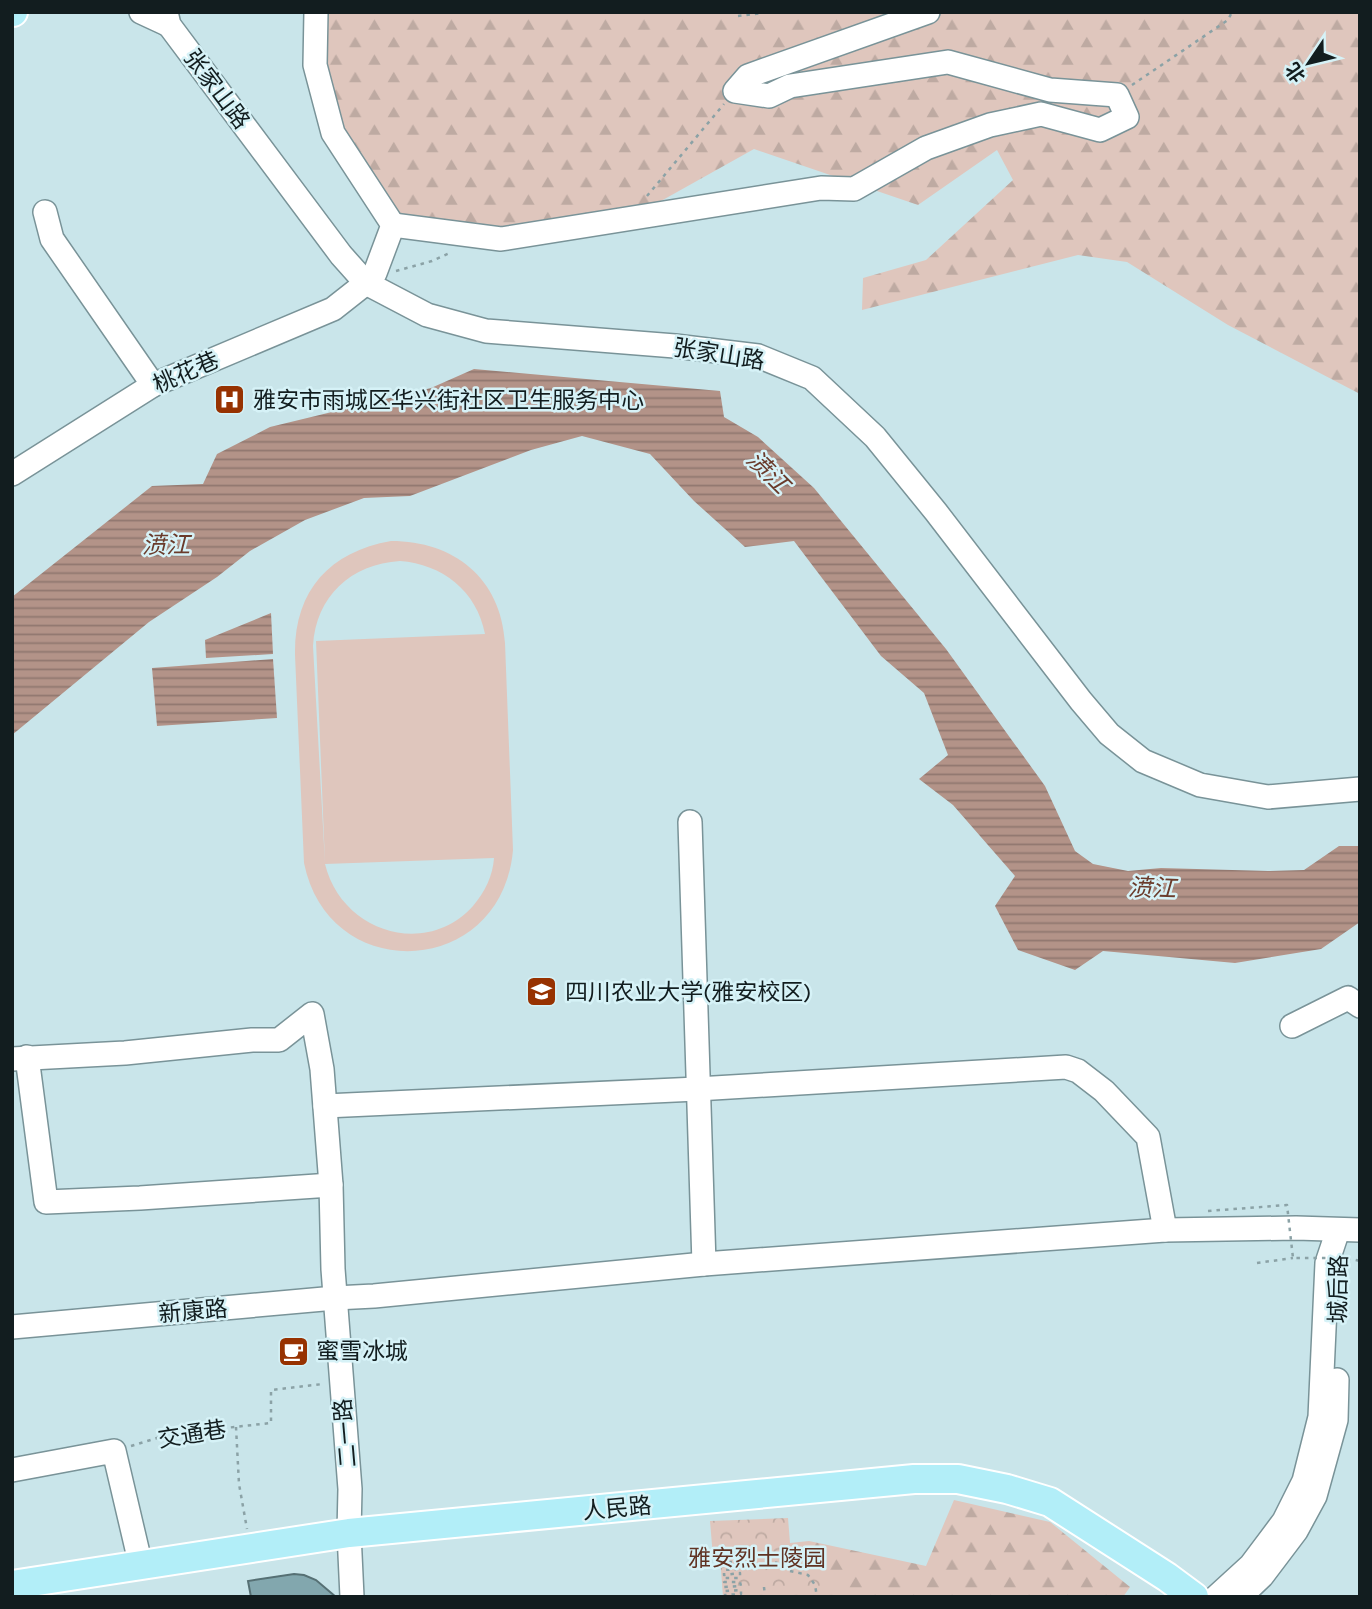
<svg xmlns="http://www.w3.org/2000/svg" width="1372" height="1609" font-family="Karla,'Noto Sans SC',sans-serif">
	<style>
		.green { fill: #dfc6bd; fill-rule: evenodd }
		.forest { fill: url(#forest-firs) }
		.park { fill: url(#park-crowns) }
		.water { fill: url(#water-rules) }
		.building { fill: #82a7ae; stroke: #567074; stroke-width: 2 }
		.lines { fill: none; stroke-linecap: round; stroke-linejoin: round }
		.minor-casing { stroke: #799398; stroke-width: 26 }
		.major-casing { stroke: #fff; stroke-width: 32 }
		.path { stroke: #8ba2a6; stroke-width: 2.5; stroke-dasharray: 3.5 5; stroke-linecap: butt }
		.minor { stroke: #fff; stroke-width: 23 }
		.major { stroke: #b2eef8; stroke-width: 28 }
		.path-bridge { stroke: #8ba2a6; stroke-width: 2.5; stroke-dasharray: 3.5 5; stroke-linecap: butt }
		.labels { text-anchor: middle; stroke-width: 5; stroke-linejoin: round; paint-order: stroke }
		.street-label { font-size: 23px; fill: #121d1f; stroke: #d6f2f7 }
		.poi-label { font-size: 23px; fill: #121d1f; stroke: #d6f2f7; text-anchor: start }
		.park-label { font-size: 23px; fill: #603222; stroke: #d6f2f7 }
		.water-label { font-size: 24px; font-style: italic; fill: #6a3b2b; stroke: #d6f2f7 }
	</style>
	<defs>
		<pattern id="forest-firs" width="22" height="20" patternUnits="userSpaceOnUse" patternTransform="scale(1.75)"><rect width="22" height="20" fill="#dfc6bd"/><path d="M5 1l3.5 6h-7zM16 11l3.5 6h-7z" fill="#beaaa2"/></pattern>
		<pattern id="park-crowns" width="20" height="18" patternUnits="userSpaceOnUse" patternTransform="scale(1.75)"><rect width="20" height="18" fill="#dfc6bd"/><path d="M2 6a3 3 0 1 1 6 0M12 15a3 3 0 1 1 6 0" fill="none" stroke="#beaaa2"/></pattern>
		<pattern id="water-rules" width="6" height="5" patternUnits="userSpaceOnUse" patternTransform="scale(1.75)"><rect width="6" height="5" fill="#b39388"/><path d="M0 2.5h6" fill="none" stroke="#90776f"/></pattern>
	</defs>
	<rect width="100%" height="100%" fill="#c9e5ea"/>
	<!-- green -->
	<path class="green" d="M 391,541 C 454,541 501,578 505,643 L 513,850 C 502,978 329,987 304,863 L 295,655 C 294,591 329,552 391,541 ZM 400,561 C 442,564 477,591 485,634 L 316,641 L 325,863 L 313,646 C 316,596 351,564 400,561 ZM 494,858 C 493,875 485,892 473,906 C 425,959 341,931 325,864 Z"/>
	<!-- forest -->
	<g class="forest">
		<path d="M 316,12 L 1360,12 L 1360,394 L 1228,325 L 1127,262 L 1078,255 L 862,310 L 863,278 L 926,260 L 1013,180 L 997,150 L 918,205 L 754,149 L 627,220 L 501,239 L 393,225 L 333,133 Z"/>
		<path d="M 954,1500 L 1050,1522 L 1130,1587 L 1123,1597 L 799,1597 L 809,1541 L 926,1566 Z"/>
	</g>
	<!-- park -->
	<path class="park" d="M 788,1518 L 790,1543 L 809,1541 L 809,1547 L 814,1553 L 812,1556 L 815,1569 L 831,1584 L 857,1597 L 723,1597 L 720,1557 L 713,1557 L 710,1521 Z"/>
	<!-- water -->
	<g class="water">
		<path d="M 474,369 L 720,391 L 724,417 L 758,437 L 814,488 L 946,649 L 1045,786 L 1075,851 L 1093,864 L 1128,871 L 1161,868 L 1268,871 L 1304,870 L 1339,846 L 1360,846 L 1360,922 L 1321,949 L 1235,963 L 1103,951 L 1075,970 L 1018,950 L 995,906 L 1015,876 L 953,805 L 919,779 L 948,755 L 924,693 L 881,656 L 794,541 L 745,547 L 694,501 L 650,454 L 582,436 L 531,450 L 410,496 L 364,498 L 305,520 L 250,551 L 217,577 L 149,622 L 12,735 L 12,597 L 152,486 L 203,484 L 217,454 L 270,427 L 431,388 Z"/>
		<path d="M 271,613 L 273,654 L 206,658 L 205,640 Z"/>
		<path d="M 273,659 L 277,718 L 157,726 L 152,668 Z"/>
	</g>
	<!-- building -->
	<path class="building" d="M 294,1574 L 304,1575 L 316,1580 L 336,1597 L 251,1597 L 248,1581 Z"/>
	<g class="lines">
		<defs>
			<g id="minor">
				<path d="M 141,12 L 169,25"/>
				<path d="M 166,12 L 169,25 L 341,255 L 366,283 L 427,315 L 486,331 L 675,346 L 758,356 L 812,378 L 875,437 L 936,512 L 1081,701 L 1109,734 L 1143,761 L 1200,785 L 1268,797 L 1360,789"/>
				<path d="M 45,212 L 52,239 L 153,385"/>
				<path d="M 393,225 L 501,239 L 821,188 L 854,189 L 926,148 L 990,125 L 1041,114 L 1100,130 L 1127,117 L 1117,95 L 1050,90 L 948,62 L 790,86 L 769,96 L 735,91 L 748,76 L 928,12"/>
				<path d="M 12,474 L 153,385 L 333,309 L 366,283 L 375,273 L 393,225 L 333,133 L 315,65 L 316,12"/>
				<path d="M 690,822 L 704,1264"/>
				<path d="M 1292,1026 L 1348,998 L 1360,1006"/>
				<path d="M 27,1057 L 46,1202 L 140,1198 L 331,1185"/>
				<path d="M 12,1059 L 125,1053 L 252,1040 L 279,1040 L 312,1014 L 322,1069 L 331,1185 L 333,1269 L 350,1489 L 349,1533 L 352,1597"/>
				<path d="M 325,1106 L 697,1089 L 1066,1067 L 1078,1071 L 1104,1091 L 1148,1137 L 1165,1230"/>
				<path d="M 12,1327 L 335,1298 L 374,1296 L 704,1264 L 1165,1230 L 1296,1228 L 1360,1230"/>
				<path d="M 12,1470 L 114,1451 L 141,1566"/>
				<path d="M 1216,1597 L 1251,1565 L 1284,1521 L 1304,1481 L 1320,1417 L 1327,1263 L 1338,1230"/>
				<path d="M 1240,1597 L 1262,1576 L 1296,1531 L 1315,1496 L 1336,1420 L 1337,1380"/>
			</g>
			<g id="major">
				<path d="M 12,12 L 13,12"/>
				<path d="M 12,1585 L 349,1533 L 914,1479 L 958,1479 L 1007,1489 L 1050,1502 L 1167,1577 L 1194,1597"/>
			</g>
		</defs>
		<!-- minor casing -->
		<use href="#minor" class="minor-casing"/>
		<!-- major casing -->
		<use href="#major" class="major-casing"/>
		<!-- path -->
		<g class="path">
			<path d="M 738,16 L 770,12"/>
			<path d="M 1132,85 L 1228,20 L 1232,12"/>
			<path d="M 647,196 L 724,104"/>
			<path d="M 396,271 L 432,261 L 452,252"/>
			<path d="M 1257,1263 L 1293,1258"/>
			<path d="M 236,1427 L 239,1484 L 247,1529"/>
			<path d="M 131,1446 L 170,1434 L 271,1423 L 271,1390 L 323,1384"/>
			<path d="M 755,1558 L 756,1566"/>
			<path d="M 776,1565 L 777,1558"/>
			<path d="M 790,1571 L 808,1575 L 815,1585 L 817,1597"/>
			<path d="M 764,1587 L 765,1597"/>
			<path d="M 725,1597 L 725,1595 L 741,1594 L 741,1590 L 725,1591 L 724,1587 L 741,1586 L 740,1582 L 724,1582 L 724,1578 L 740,1578 L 740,1573 L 724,1575 L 724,1570 L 740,1569 L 740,1565 L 724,1566 L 724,1562 L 740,1562 L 739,1559"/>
		</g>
		<!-- minor -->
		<use href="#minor" class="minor"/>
		<!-- major -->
		<use href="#major" class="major"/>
		<!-- path-bridge -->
		<path class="path-bridge" d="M 1208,1211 L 1287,1205 L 1293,1258 L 1346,1258 L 1360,1261"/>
	</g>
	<!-- icons -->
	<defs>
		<symbol id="hospital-square" viewBox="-11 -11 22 22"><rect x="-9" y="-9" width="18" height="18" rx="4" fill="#973201" stroke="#d6f2f7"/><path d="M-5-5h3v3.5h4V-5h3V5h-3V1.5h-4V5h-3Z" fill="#fff"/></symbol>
		<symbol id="university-square" viewBox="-11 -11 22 22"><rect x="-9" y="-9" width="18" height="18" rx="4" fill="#973201" stroke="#d6f2f7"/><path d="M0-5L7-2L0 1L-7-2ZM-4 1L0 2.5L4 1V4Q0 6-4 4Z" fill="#fff"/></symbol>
		<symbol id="cafe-square" viewBox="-11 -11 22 22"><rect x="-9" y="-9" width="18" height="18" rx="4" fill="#973201" stroke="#d6f2f7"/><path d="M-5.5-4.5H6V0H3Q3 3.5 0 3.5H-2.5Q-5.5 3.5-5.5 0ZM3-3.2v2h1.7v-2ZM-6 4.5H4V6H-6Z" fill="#fff"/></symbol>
	</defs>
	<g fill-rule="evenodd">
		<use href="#hospital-square" x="212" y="382" width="35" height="35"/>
		<use href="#university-square" x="524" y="974" width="35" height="35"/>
		<use href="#cafe-square" x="276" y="1334" width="35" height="35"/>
	</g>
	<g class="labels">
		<!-- street labels -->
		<g class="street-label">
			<text transform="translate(217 89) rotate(53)" y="8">张家山路</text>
			<text transform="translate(719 354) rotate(9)" y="8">张家山路</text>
			<text transform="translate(186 372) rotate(-24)" y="8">桃花巷</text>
			<text transform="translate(1338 1289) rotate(-89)" y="8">城后路</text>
			<text transform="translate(193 1311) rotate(-5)" y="8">新康路</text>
			<text transform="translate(345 1433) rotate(-95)" y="8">二一路</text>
			<text transform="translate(192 1434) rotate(-9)" y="8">交通巷</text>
			<text transform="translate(617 1508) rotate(-5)" y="8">人民路</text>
		</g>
		<!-- poi labels -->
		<g class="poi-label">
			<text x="253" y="408">雅安市雨城区华兴街社区卫生服务中心</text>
			<text x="565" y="1000">四川农业大学(雅安校区)</text>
			<text x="316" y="1359">蜜雪冰城</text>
		</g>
		<!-- park labels -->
		<g class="park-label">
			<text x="757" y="1566">雅安烈士陵园</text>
		</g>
		<!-- water labels -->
		<g class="water-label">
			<text transform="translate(768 472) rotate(45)" y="8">𣸣江</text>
			<text x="166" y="553">𣸣江</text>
			<text transform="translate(1152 888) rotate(2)" y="8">𣸣江</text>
		</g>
	</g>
	<!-- border -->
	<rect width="1372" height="1609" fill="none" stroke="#121d1f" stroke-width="28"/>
	<!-- north arrow -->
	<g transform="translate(1309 63) rotate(235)" stroke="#d6f2f7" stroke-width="5" paint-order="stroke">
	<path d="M0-5L12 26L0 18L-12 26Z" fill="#121d1f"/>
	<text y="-10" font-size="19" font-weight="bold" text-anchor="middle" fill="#121d1f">北</text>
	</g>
</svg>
